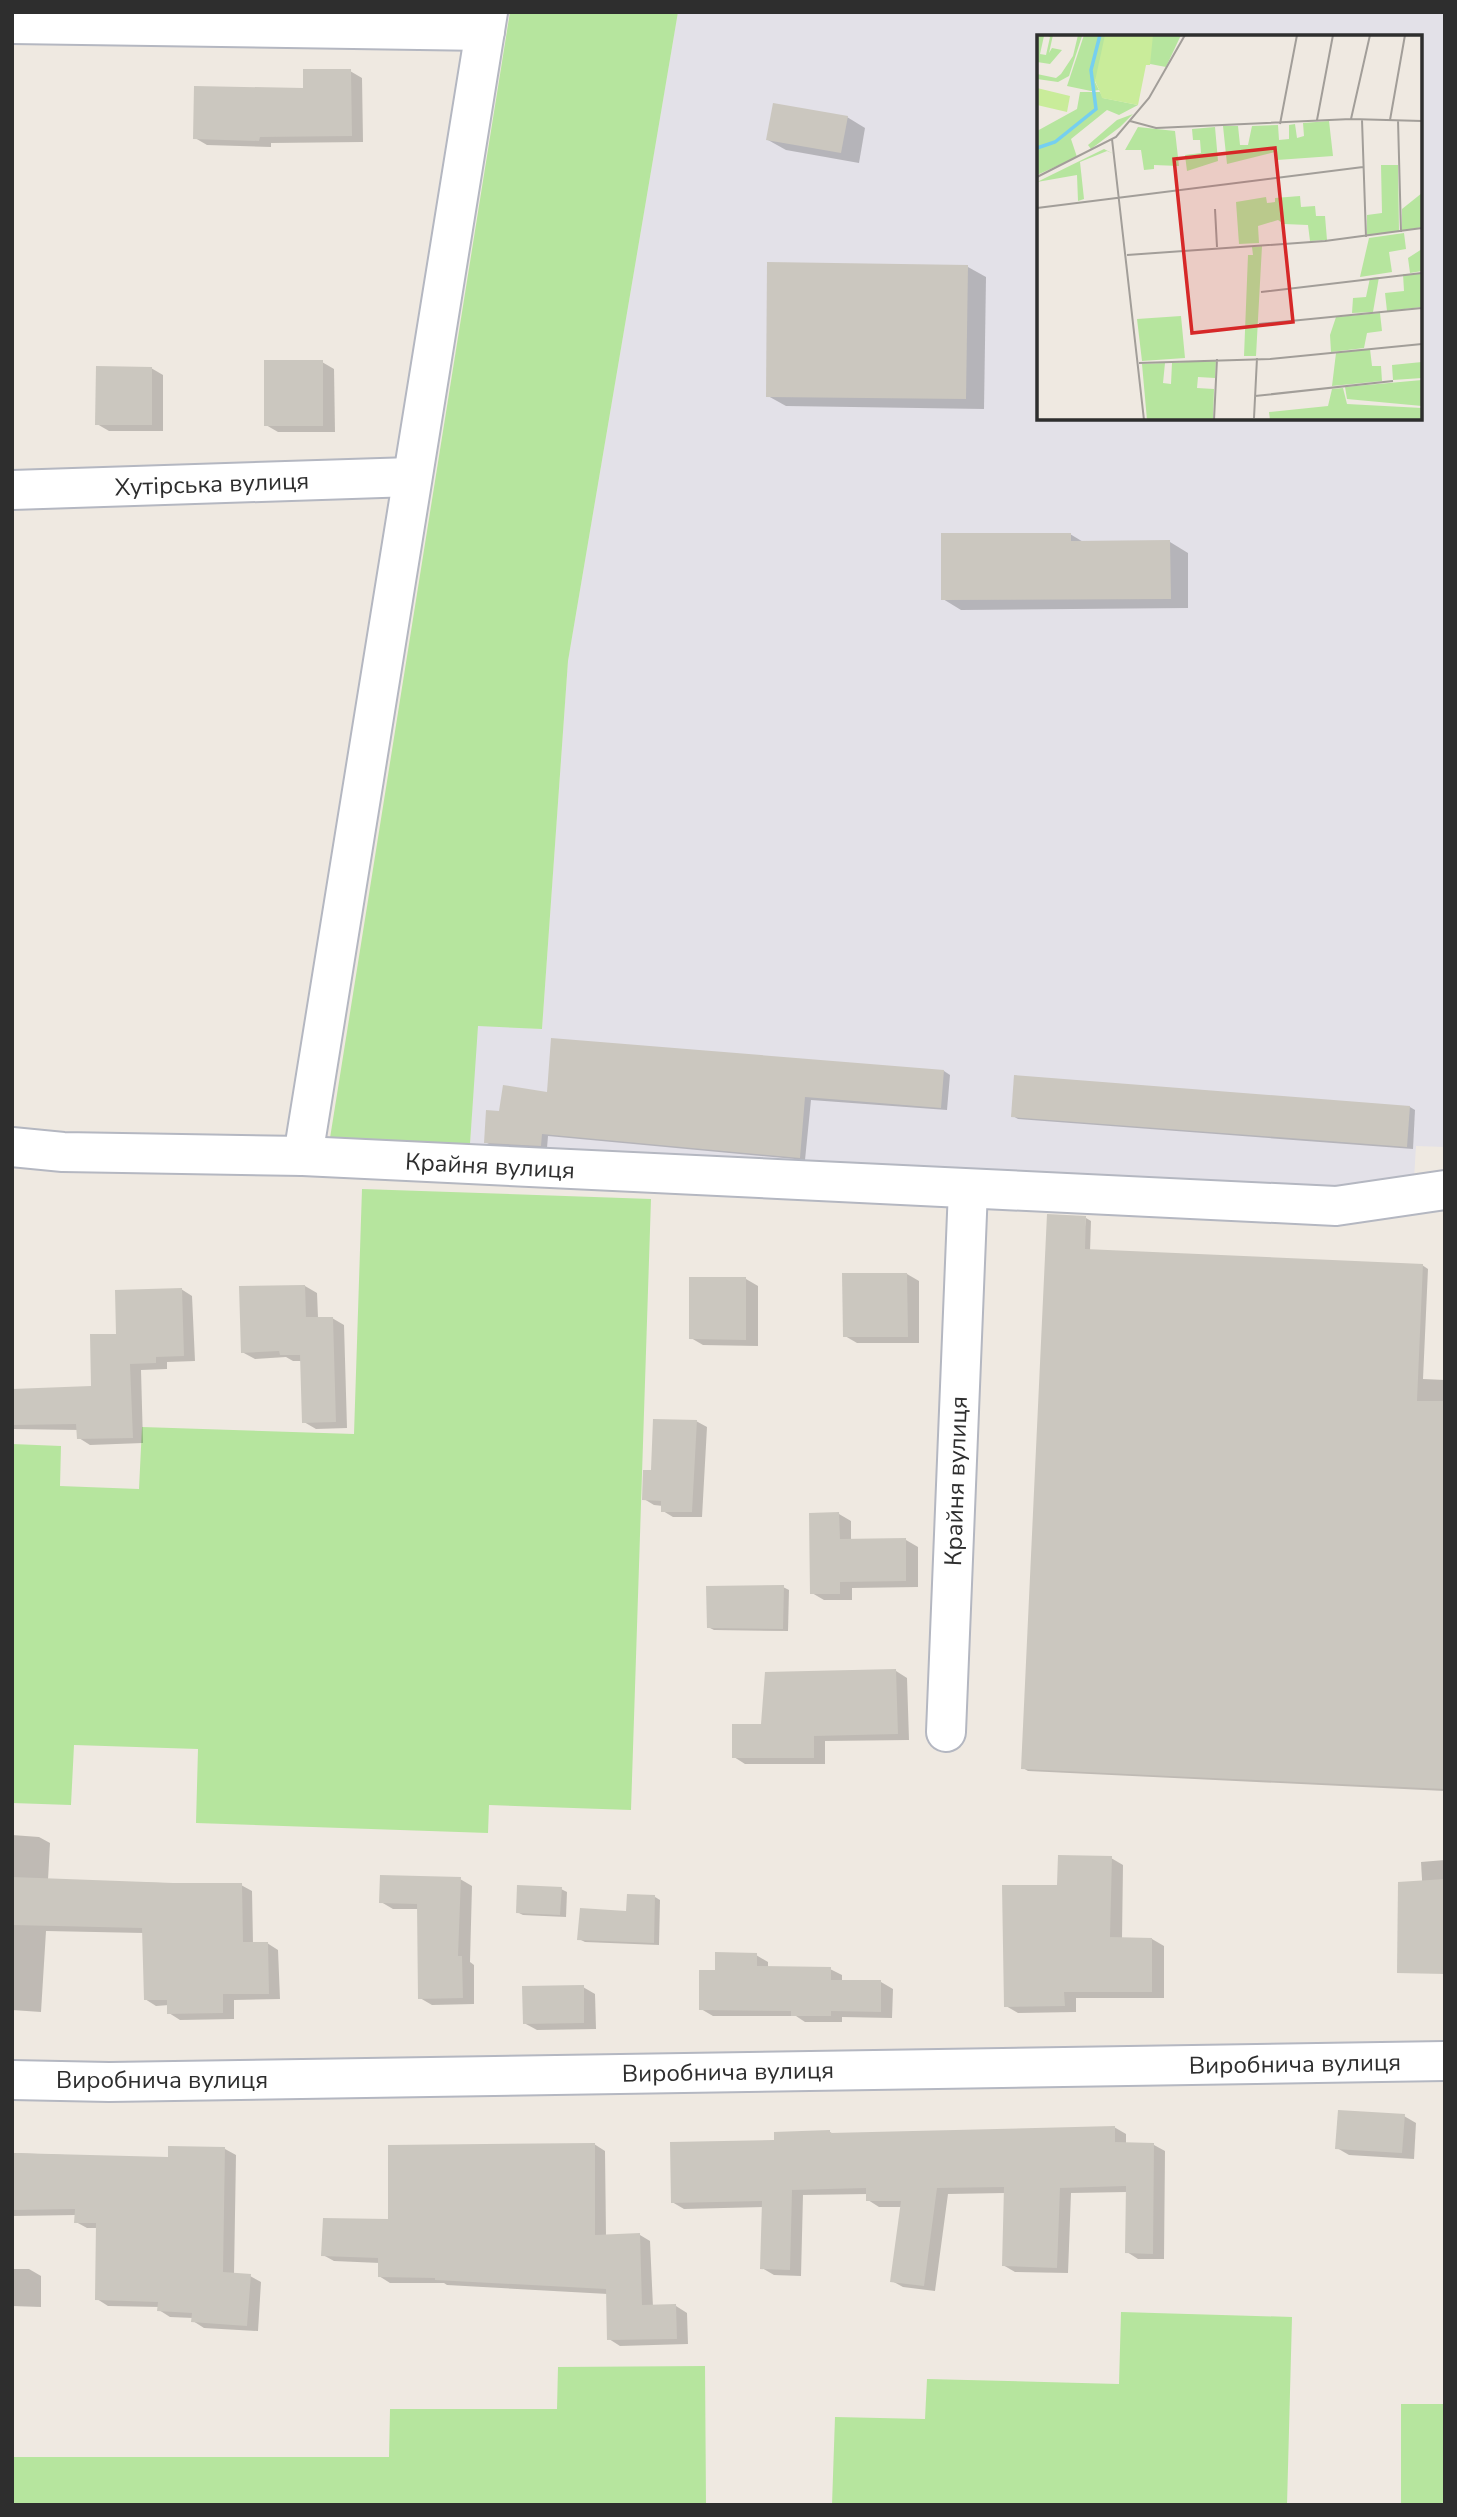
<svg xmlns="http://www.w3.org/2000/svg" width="1457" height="2517" font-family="'Nunito Sans',sans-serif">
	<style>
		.industrial { fill: #e3e1e8; fill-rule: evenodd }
		.green { fill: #b6e59e }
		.shadow { fill: #0003 }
		.building { fill: #cbc7bf }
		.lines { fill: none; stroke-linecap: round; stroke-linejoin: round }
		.minor-casing { stroke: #b4b7c1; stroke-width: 42 }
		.minor { stroke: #fff; stroke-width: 38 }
		.labels { text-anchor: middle; stroke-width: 7; stroke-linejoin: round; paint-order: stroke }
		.street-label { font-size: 24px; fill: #2e2e2e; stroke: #fff }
		.inset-river { fill: none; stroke: #75cff0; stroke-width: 3.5 }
		.inset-road { fill: none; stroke: #a29e99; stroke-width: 2 }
		.view { fill: #d62828; fill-opacity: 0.15; stroke: #d62828; stroke-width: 3.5 }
		.inset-edge { fill: none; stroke: #2e2e2e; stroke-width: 3.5 }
	</style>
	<rect width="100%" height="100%" fill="#efe9e1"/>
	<!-- industrial -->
	<path class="industrial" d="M 678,12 L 1445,12 L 1445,1147 L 1416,1146 L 1414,1179 L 1337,1189 L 973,1173 L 470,1144 L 477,1025 L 542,1029 L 568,661 ZM 1039,37 L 1420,37 L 1420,418 L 1039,418 Z"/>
	<!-- green -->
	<g class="green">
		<path d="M 510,12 L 678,12 L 568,661 L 542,1029 L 478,1026 L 470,1144 L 330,1138 Z"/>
		<path d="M 362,1189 L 651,1199 L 631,1810 L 489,1805 L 488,1833 L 196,1823 L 198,1749 L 74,1745 L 71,1805 L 12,1803 L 12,1444 L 61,1446 L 60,1486 L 139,1489 L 142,1427 L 354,1434 Z"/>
		<path d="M 1121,2312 L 1292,2317 L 1287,2505 L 832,2505 L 835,2417 L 925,2419 L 927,2379 L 1119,2384 Z"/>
		<path d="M 705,2366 L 706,2505 L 12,2505 L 12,2457 L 389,2457 L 390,2409 L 557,2409 L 558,2367 Z"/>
		<rect x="1401" y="2404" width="44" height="101"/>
	</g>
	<!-- shadow -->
	<g class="shadow">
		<path d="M 350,71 L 362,78 L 363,142 L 271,143 L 271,147 L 207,145 L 195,138 Z"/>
		<path d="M 847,117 L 865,128 L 859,163 L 786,150 L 768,140 Z"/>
		<path d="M 968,267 L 986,277 L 984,409 L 786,406 L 768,396 Z"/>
		<path d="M 322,362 L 334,369 L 335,432 L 278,432 L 266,425 Z"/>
		<path d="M 151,368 L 163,375 L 163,431 L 109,431 L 97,424 Z"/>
		<path d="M 1070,534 L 1085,543 L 1170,542 L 1188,553 L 1188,608 L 961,610 L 943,599 Z"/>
		<path d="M 944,1071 L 950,1075 L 947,1110 L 811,1100 L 805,1160 L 548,1136 L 547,1148 L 491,1145 L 485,1142 L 501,1113 L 548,1094 Z"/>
		<path d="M 1410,1107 L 1415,1110 L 1413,1149 L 1018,1119 L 1013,1116 Z"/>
		<path d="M 1086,1218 L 1091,1221 L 1090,1251 L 1422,1265 L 1428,1269 L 1423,1379 L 1445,1380 L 1445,1791 L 1028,1771 L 1023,1768 Z"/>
		<path d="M 907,1274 L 919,1281 L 919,1343 L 857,1343 L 845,1336 Z"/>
		<path d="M 746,1279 L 758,1286 L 758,1346 L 703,1345 L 691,1338 Z"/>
		<path d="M 305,1286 L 317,1293 L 318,1318 L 332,1318 L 344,1325 L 347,1428 L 316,1429 L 304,1422 L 302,1361 L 293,1361 L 286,1357 L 255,1359 L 242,1352 Z"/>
		<path d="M 181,1289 L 192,1296 L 195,1361 L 167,1362 L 167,1369 L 141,1370 L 143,1443 L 90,1445 L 79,1438 L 79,1430 L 12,1429 L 12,1391 L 93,1387 Z"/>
		<path d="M 696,1421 L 707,1427 L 702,1517 L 673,1517 L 663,1511 L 663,1506 L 654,1505 L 644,1499 L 653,1472 Z"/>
		<path d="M 839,1514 L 851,1521 L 851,1541 L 906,1540 L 918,1547 L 918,1587 L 852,1588 L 852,1600 L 824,1600 L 812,1593 Z"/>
		<path d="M 783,1587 L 789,1590 L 788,1631 L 714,1630 L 708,1627 Z"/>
		<path d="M 896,1671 L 907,1678 L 909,1740 L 825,1741 L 825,1764 L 745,1764 L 734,1757 L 763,1726 Z"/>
		<path d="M 12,1835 L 39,1837 L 50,1843 L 48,1880 L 241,1885 L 252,1891 L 253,1944 L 267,1943 L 278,1950 L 280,1999 L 234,2000 L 234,2019 L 180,2020 L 169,2013 L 169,2005 L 156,2006 L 145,1999 L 144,1933 L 46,1931 L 41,2012 L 12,2010 Z"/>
		<path d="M 1111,1858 L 1123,1865 L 1122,1939 L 1152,1939 L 1164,1946 L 1164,1998 L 1076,1998 L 1076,2012 L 1018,2013 L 1006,2006 L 1059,1887 Z"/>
		<path d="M 1445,1860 L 1445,1901 L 1423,1897 L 1421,1862 Z"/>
		<path d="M 460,1879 L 472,1886 L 470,1962 L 474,1965 L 474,2004 L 432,2005 L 420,1998 L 418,1909 L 393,1909 L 381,1902 Z"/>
		<path d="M 561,1889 L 567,1892 L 566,1917 L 523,1915 L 517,1912 Z"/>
		<path d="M 655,1897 L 660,1900 L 659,1945 L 585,1942 L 579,1939 Z"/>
		<path d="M 756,1955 L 768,1962 L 768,1968 L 830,1969 L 842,1975 L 842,1982 L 881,1982 L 893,1989 L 892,2018 L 842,2017 L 842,2022 L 805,2022 L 796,2016 L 713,2016 L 701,2009 L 716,1972 Z"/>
		<path d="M 583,1987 L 595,1994 L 596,2029 L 537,2030 L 524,2023 Z"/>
		<path d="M 1404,2116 L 1416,2123 L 1414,2159 L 1349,2155 L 1337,2148 Z"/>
		<path d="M 1114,2127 L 1126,2134 L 1126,2144 L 1154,2145 L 1165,2151 L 1164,2259 L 1138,2259 L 1127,2252 L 1127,2192 L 1071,2193 L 1068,2273 L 1015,2272 L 1003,2265 L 1005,2193 L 948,2194 L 935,2291 L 903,2287 L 892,2281 L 902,2207 L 879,2207 L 868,2200 L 868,2194 L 803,2195 L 801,2276 L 774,2275 L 762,2268 L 764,2207 L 684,2209 L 672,2202 L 776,2141 L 830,2132 L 835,2135 Z"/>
		<path d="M 594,2144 L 605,2151 L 606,2236 L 640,2235 L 650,2241 L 653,2307 L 676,2306 L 687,2313 L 688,2344 L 620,2346 L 609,2339 L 608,2294 L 447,2285 L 444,2283 L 390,2283 L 379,2276 L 380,2263 L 334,2261 L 323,2255 L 390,2221 Z"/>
		<path d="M 170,2148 L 225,2149 L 236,2155 L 234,2274 L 250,2276 L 261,2282 L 258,2331 L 204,2328 L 193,2321 L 193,2318 L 170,2317 L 159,2310 L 159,2307 L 108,2306 L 97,2299 L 97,2228 L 87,2228 L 76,2222 L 76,2215 L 12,2216 L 12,2153 L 170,2159 Z"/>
		<path d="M 12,2269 L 29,2269 L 41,2276 L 41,2307 L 12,2306 Z"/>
	</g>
	<!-- building -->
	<g class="building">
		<path d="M 303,69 L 351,69 L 352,136 L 260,137 L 259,141 L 193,139 L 194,86 L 303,88 Z"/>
		<path d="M 773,103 L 848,116 L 841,153 L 766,140 Z"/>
		<path d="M 767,262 L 968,265 L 966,399 L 766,397 Z"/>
		<rect x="264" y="360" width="59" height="66"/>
		<path d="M 96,366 L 152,367 L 152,425 L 95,425 Z"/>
		<path d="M 941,533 L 1071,533 L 1071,541 L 1170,540 L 1171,599 L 941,600 Z"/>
		<path d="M 551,1038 L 944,1070 L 941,1108 L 805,1097 L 800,1158 L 542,1134 L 541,1146 L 484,1143 L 486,1110 L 499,1111 L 503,1085 L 547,1092 Z"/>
		<path d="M 1014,1075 L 1410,1106 L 1407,1147 L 1011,1117 Z"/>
		<path d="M 1047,1214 L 1086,1216 L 1085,1249 L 1423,1264 L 1417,1401 L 1445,1401 L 1445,1789 L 1021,1769 Z"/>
		<path d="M 842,1273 L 907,1273 L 908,1337 L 843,1337 Z"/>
		<path d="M 689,1277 L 746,1277 L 746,1340 L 689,1339 Z"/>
		<path d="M 305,1285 L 306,1317 L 333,1317 L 336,1422 L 302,1423 L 300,1355 L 280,1355 L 279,1351 L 241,1353 L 239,1286 Z"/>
		<path d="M 182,1288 L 184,1356 L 156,1357 L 156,1363 L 130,1364 L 133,1438 L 77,1439 L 76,1424 L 12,1425 L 12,1389 L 91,1386 L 90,1334 L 116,1334 L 115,1290 Z"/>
		<path d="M 653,1419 L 697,1420 L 692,1512 L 661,1512 L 661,1501 L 642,1500 L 643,1470 L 651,1470 Z"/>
		<path d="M 839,1512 L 840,1539 L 906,1538 L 906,1581 L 840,1582 L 840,1594 L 810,1594 L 809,1513 Z"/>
		<path d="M 784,1585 L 783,1629 L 707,1628 L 706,1586 Z"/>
		<path d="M 896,1669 L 898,1734 L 814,1736 L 814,1758 L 732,1758 L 732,1724 L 761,1724 L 765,1672 Z"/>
		<path d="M 1058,1855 L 1112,1856 L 1110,1937 L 1152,1938 L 1152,1992 L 1064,1992 L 1065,2006 L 1004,2007 L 1002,1885 L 1057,1885 Z"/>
		<path d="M 380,1875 L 461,1877 L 458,1956 L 462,1956 L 463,1998 L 418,1999 L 417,1904 L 379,1903 Z"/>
		<path d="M 12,1877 L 173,1883 L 242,1883 L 243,1942 L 268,1942 L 269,1994 L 223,1994 L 223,2013 L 167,2014 L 167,2000 L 144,2000 L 142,1928 L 12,1925 Z"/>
		<path d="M 1445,1879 L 1445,1974 L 1397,1973 L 1398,1882 Z"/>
		<path d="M 517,1885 L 562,1887 L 560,1915 L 516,1913 Z"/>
		<path d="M 627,1894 L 655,1895 L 654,1943 L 577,1940 L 580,1908 L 626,1911 Z"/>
		<path d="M 715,1952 L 757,1953 L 757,1966 L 831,1967 L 831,1980 L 881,1980 L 881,2012 L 831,2011 L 831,2016 L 791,2016 L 791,2011 L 699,2010 L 699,1970 L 715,1970 Z"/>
		<path d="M 584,1985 L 584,2023 L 523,2024 L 522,1986 Z"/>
		<path d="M 1338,2110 L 1405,2114 L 1402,2153 L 1335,2149 Z"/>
		<path d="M 1115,2126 L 1115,2142 L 1154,2143 L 1153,2254 L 1125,2253 L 1126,2186 L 1060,2188 L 1057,2268 L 1002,2266 L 1004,2187 L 937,2188 L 924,2286 L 890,2282 L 901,2201 L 866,2201 L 866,2188 L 792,2190 L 790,2270 L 760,2269 L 762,2201 L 671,2203 L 670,2142 L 774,2140 L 774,2132 L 830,2130 L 830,2133 Z"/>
		<path d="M 595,2143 L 595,2235 L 640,2233 L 642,2305 L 676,2304 L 677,2339 L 607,2340 L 606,2289 L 435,2280 L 435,2278 L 378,2277 L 378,2258 L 321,2256 L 323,2218 L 388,2219 L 388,2145 Z"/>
		<path d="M 168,2146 L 225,2147 L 223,2272 L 251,2274 L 247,2326 L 191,2322 L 192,2313 L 157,2311 L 158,2302 L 95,2300 L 96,2223 L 74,2223 L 75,2209 L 12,2210 L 12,2153 L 168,2157 Z"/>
	</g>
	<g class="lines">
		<defs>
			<g id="minor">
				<path d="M 12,24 L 485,31"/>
				<path d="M 12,490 L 412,477"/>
				<path d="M 12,1147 L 63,1152 L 303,1156 L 1336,1206 L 1445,1190"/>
				<path d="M 303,1156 L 488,12"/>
				<path d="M 946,1732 L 968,1189"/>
				<path d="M 12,2080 L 109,2082 L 1445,2061"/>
			</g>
		</defs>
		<!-- minor casing -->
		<use href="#minor" class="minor-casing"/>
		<!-- minor -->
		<use href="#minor" class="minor"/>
	</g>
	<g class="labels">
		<!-- street labels -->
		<g class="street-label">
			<text transform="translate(212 484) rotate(-2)" y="8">Хутірська вулиця</text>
			<text transform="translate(490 1166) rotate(3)" y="8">Крайня вулиця</text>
			<text transform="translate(956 1481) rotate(-88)" y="8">Крайня вулиця</text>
			<text transform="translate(1295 2064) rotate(-1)" y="8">Виробнича вулиця</text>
			<text transform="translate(728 2072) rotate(-1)" y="8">Виробнича вулиця</text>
			<text x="162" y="2088">Виробнича вулиця</text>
		</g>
	</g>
	<!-- overview -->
	<g transform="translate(1037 35)">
		<rect width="385" height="385" fill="#efe9e1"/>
		<path d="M 0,0 L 7,1 L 3,19 L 9,20 L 13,2 L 9,0 L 16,0 L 12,18 L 15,13 L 25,15 L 13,29 L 0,27 ZM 41,0 L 45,1 L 32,41 L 21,47 L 0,44 L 0,39 L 19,43 L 24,39 L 36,21 ZM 47,0 L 73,0 L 58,47 L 62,55 L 54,56 L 30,51 ZM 101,0 L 144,0 L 129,32 L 108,28 ZM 43,57 L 63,57 L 66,63 L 101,70 L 82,80 L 70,75 L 34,104 L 40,122 L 0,140 L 0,96 L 40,74 ZM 96,79 L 83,92 L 54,114 L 51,110 L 80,85 ZM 292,86 L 296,121 L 240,125 L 238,117 L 190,129 L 186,91 L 201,91 L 203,110 L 211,110 L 215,91 L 241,90 L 242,105 L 252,104 L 252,90 L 258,89 L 260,103 L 267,101 L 266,88 ZM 101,92 L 138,96 L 142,131 L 117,130 L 117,134 L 107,135 L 104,115 L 88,115 ZM 178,92 L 181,126 L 150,136 L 148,120 L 164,118 L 163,105 L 156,105 L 155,94 ZM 67,114 L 77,119 L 70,116 L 43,127 L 47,164 L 41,166 L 40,140 L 0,147 ZM 344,130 L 361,130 L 362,196 L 330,201 L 330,180 L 345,178 ZM 385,158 L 385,192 L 365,196 L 365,174 ZM 263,161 L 264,172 L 278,171 L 279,181 L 288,181 L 290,205 L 273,206 L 271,190 L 247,189 L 241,185 L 221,191 L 222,208 L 202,209 L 199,167 L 229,162 L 230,168 L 238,167 L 238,163 ZM 367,198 L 369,214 L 352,217 L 355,237 L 323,242 L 332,203 ZM 225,211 L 219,321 L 207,321 L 211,220 L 216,220 L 215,212 ZM 385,214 L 385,236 L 373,238 L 371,223 ZM 366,239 L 385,239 L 385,272 L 350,276 L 348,258 L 367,256 ZM 342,242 L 336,277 L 315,278 L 316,263 L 329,262 L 333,243 ZM 343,278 L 345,296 L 330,298 L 327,313 L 294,317 L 293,300 L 299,282 ZM 144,281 L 148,323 L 105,326 L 100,284 ZM 333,314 L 335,331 L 344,331 L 345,346 L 295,351 L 299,318 ZM 179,325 L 178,343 L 161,342 L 160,353 L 177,354 L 176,385 L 110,385 L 105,329 L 128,328 L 126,348 L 134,349 L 135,328 ZM 385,327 L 385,343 L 356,345 L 355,330 ZM 385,345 L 385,371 L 310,364 L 308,352 ZM 306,353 L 310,369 L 385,373 L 385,385 L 233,385 L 232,377 L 291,371 L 295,354 Z" fill="#b6e59e"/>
		<path d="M 68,0 L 116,0 L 113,30 L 109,30 L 101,70 L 65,63 L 63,57 L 58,46 ZM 0,53 L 33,61 L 30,77 L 0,70 Z" fill="#c9ec9a"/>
		<path class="inset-river" d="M 0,113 L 18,107 L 59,74 L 54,35 L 63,0"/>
		<path class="inset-road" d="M 314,84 L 333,0M 280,85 L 296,0M 325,85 L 329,202M 353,85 L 368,0M 361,85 L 364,197M 93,86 L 119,93 L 314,84 L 385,86M 243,89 L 260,0M 75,104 L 107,385M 0,142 L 79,102 L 112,63 L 148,0M 0,173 L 326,132M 178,174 L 180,212M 90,220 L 288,206 L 385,193M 224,257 L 385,238M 222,289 L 385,273M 102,328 L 233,324 L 385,309M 218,361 L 356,346M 217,383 L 220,323M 177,385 L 180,324"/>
		<path class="view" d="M 238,113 L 256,287 L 155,298 L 137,124 Z"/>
		<rect width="385" height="385" class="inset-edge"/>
	</g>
	<!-- border -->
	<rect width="1457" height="2517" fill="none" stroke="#2e2e2e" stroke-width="28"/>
</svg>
